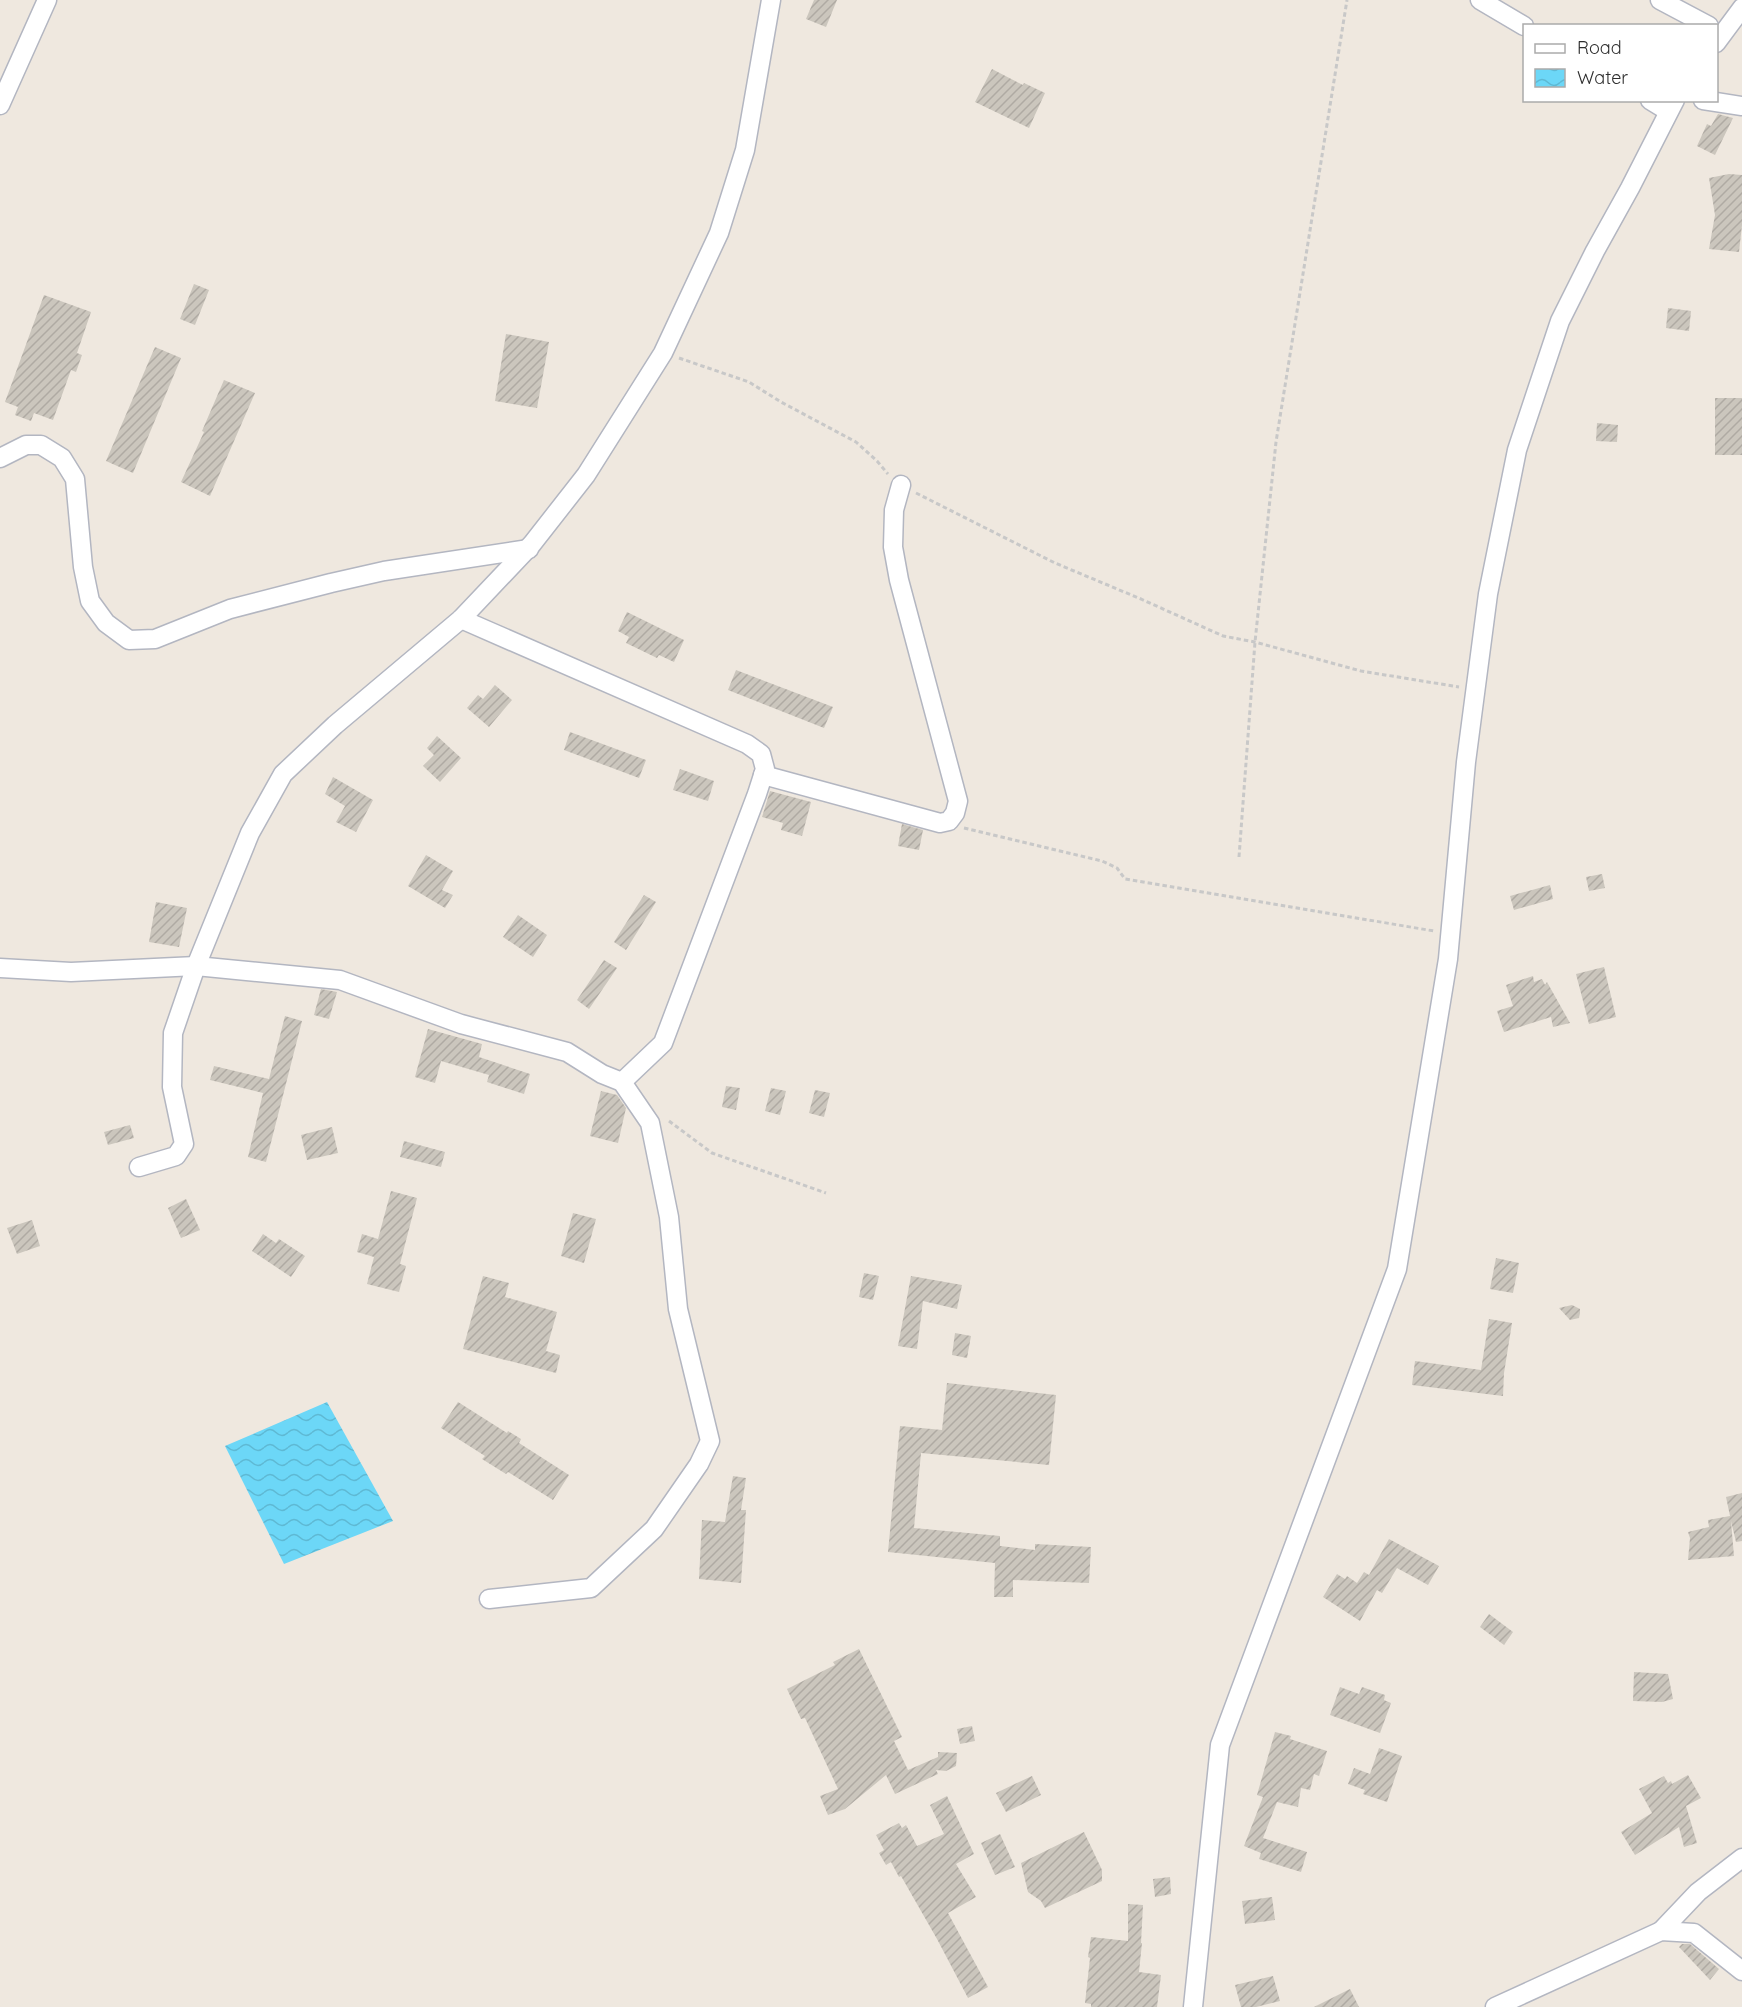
<svg xmlns="http://www.w3.org/2000/svg" width="1742" height="2007" font-family="Quicksand,sans-serif">
	<style>
		.water { fill: url(#water-waves) }
		.building { fill: url(#building-hatch) }
		.lines { fill: none; stroke-linecap: round; stroke-linejoin: round }
		.minor-casing { stroke: #b3b6c1; stroke-width: 21 }
		.path { stroke: #c8c8c8; stroke-width: 3; stroke-dasharray: 4.5 3; stroke-linecap: butt }
		.minor { stroke: #fff; stroke-width: 18 }
	</style>
	<defs>
		<pattern id="water-waves" width="16" height="10" patternUnits="userSpaceOnUse" patternTransform="scale(1.5)"><rect width="16" height="10" fill="#6cd7f7"/><path d="M0 5q4-4 8 0t8 0" fill="none" stroke="#5eb9d4"/></pattern>
		<pattern id="building-hatch" width="6" height="6" patternUnits="userSpaceOnUse" patternTransform="scale(1.5)"><rect width="6" height="6" fill="#cbc6bd"/><path d="M-1 1l2-2M0 6l6-6M5 7l2-2" fill="none" stroke="#afaaa3"/></pattern>
	</defs>
	<rect width="100%" height="100%" fill="#efe8df"/>
	<!-- water -->
	<path class="water" d="M 327,1402 L 393,1521 L 284,1564 L 225,1446 Z"/>
	<!-- building -->
	<g class="building">
		<path d="M 814,0 L 837,0 L 826,27 L 806,19 Z"/>
		<path d="M 992,69 L 1023,85 L 1024,83 L 1045,93 L 1029,128 L 975,102 Z"/>
		<path d="M 1718,114 L 1733,118 L 1715,155 L 1697,146 L 1707,124 L 1711,126 Z"/>
		<path d="M 1729,174 L 1742,175 L 1742,225 L 1739,252 L 1709,249 L 1715,215 L 1709,178 Z"/>
		<path d="M 194,284 L 209,290 L 195,325 L 180,319 Z"/>
		<path d="M 44,295 L 91,312 L 77,353 L 82,355 L 76,372 L 71,370 L 53,420 L 34,413 L 31,421 L 15,415 L 18,407 L 5,402 Z"/>
		<path d="M 1668,308 L 1691,311 L 1689,331 L 1666,328 Z"/>
		<path d="M 506,334 L 549,342 L 537,408 L 495,401 Z"/>
		<path d="M 155,347 L 181,358 L 133,473 L 106,461 Z"/>
		<path d="M 224,380 L 255,393 L 210,496 L 181,482 L 204,432 L 202,431 Z"/>
		<rect x="1715" y="398" width="27" height="57"/>
		<path d="M 1597,423 L 1618,425 L 1617,442 L 1596,441 Z"/>
		<path d="M 627,612 L 684,640 L 674,662 L 659,655 L 657,658 L 626,643 L 629,637 L 618,631 Z"/>
		<path d="M 736,670 L 833,707 L 824,728 L 728,690 Z"/>
		<path d="M 495,685 L 512,700 L 489,727 L 467,708 L 478,695 L 483,699 Z"/>
		<path d="M 570,732 L 646,760 L 639,778 L 564,750 Z"/>
		<path d="M 437,736 L 461,758 L 440,782 L 423,766 L 434,755 L 427,748 Z"/>
		<path d="M 680,769 L 714,781 L 708,801 L 673,790 Z"/>
		<path d="M 333,777 L 373,800 L 356,832 L 336,822 L 345,806 L 325,794 Z"/>
		<path d="M 770,791 L 811,802 L 802,836 L 781,830 L 783,823 L 762,817 Z"/>
		<path d="M 902,824 L 923,830 L 919,850 L 898,846 Z"/>
		<path d="M 426,855 L 453,871 L 442,890 L 453,895 L 445,908 L 408,886 Z"/>
		<path d="M 1602,874 L 1605,888 L 1589,891 L 1586,877 Z"/>
		<path d="M 1550,885 L 1553,899 L 1514,910 L 1510,896 Z"/>
		<path d="M 644,895 L 656,902 L 626,950 L 614,942 Z"/>
		<path d="M 156,902 L 187,908 L 179,947 L 149,942 Z"/>
		<path d="M 518,915 L 547,935 L 533,957 L 503,937 Z"/>
		<path d="M 604,960 L 617,968 L 589,1009 L 577,1000 Z"/>
		<path d="M 1604,967 L 1616,1017 L 1589,1024 L 1576,974 Z"/>
		<path d="M 1533,976 L 1534,982 L 1542,979 L 1545,985 L 1547,982 L 1570,1023 L 1553,1027 L 1551,1017 L 1504,1032 L 1497,1011 L 1513,1006 L 1506,985 Z"/>
		<path d="M 321,989 L 337,992 L 329,1019 L 314,1015 Z"/>
		<path d="M 285,1016 L 302,1021 L 266,1162 L 248,1157 L 263,1093 L 210,1080 L 214,1066 L 269,1079 Z"/>
		<path d="M 428,1029 L 482,1044 L 479,1057 L 530,1074 L 524,1094 L 487,1082 L 489,1075 L 441,1061 L 435,1083 L 415,1077 Z"/>
		<path d="M 726,1086 L 740,1088 L 736,1110 L 722,1107 Z"/>
		<path d="M 771,1088 L 786,1091 L 780,1115 L 765,1111 Z"/>
		<path d="M 815,1090 L 830,1093 L 824,1117 L 809,1113 Z"/>
		<path d="M 601,1091 L 617,1095 L 626,1108 L 618,1143 L 590,1136 Z"/>
		<path d="M 130,1125 L 134,1138 L 108,1145 L 104,1132 Z"/>
		<path d="M 332,1127 L 338,1153 L 307,1160 L 301,1135 Z"/>
		<path d="M 404,1141 L 445,1152 L 441,1167 L 400,1157 Z"/>
		<path d="M 391,1191 L 417,1198 L 400,1264 L 406,1266 L 399,1292 L 367,1284 L 374,1257 L 357,1252 L 362,1234 L 378,1239 Z"/>
		<path d="M 186,1199 L 200,1230 L 181,1238 L 168,1208 Z"/>
		<path d="M 573,1213 L 596,1219 L 584,1263 L 561,1256 Z"/>
		<path d="M 32,1220 L 40,1246 L 17,1254 L 7,1228 Z"/>
		<path d="M 263,1234 L 276,1243 L 279,1239 L 305,1256 L 291,1277 L 252,1251 Z"/>
		<path d="M 1496,1258 L 1519,1263 L 1513,1293 L 1490,1289 Z"/>
		<path d="M 864,1273 L 879,1276 L 873,1300 L 859,1297 Z"/>
		<path d="M 483,1276 L 509,1283 L 505,1297 L 557,1312 L 546,1351 L 560,1355 L 556,1373 L 463,1349 Z"/>
		<path d="M 911,1276 L 962,1285 L 957,1309 L 923,1301 L 917,1349 L 898,1346 Z"/>
		<path d="M 1572,1305 L 1580,1309 L 1580,1313 L 1579,1318 L 1570,1320 L 1559,1308 Z"/>
		<path d="M 1489,1319 L 1512,1323 L 1504,1373 L 1503,1396 L 1412,1385 L 1415,1361 L 1481,1370 Z"/>
		<path d="M 955,1333 L 971,1336 L 967,1358 L 952,1355 Z"/>
		<path d="M 947,1383 L 1056,1395 L 1049,1465 L 921,1453 L 914,1528 L 1000,1536 L 1000,1546 L 1035,1550 L 1035,1544 L 1091,1547 L 1089,1583 L 1013,1580 L 1013,1597 L 994,1597 L 995,1563 L 888,1552 L 900,1426 L 942,1430 Z"/>
		<path d="M 458,1402 L 507,1433 L 508,1431 L 521,1439 L 519,1443 L 569,1475 L 553,1500 L 508,1472 L 506,1474 L 482,1459 L 485,1456 L 441,1428 Z"/>
		<path d="M 733,1476 L 746,1478 L 741,1510 L 746,1510 L 741,1583 L 699,1579 L 702,1520 L 725,1522 Z"/>
		<path d="M 1742,1493 L 1742,1541 L 1736,1542 L 1731,1521 L 1734,1556 L 1688,1560 L 1690,1538 L 1688,1532 L 1709,1527 L 1708,1520 L 1730,1516 L 1726,1497 Z"/>
		<path d="M 1389,1539 L 1439,1566 L 1428,1585 L 1397,1568 L 1382,1593 L 1377,1590 L 1360,1621 L 1323,1597 L 1337,1574 L 1345,1579 L 1347,1576 L 1357,1583 L 1364,1572 L 1369,1575 Z"/>
		<path d="M 1489,1614 L 1513,1632 L 1504,1645 L 1480,1627 Z"/>
		<path d="M 859,1649 L 902,1737 L 894,1741 L 908,1770 L 938,1757 L 938,1752 L 957,1753 L 956,1766 L 946,1771 L 936,1770 L 938,1774 L 895,1794 L 886,1775 L 845,1809 L 828,1815 L 820,1796 L 838,1789 L 805,1718 L 801,1719 L 787,1689 L 835,1665 L 833,1662 Z"/>
		<path d="M 1634,1672 L 1668,1674 L 1673,1699 L 1662,1702 L 1633,1701 Z"/>
		<path d="M 1340,1687 L 1359,1694 L 1362,1687 L 1385,1695 L 1384,1700 L 1391,1703 L 1380,1733 L 1330,1715 Z"/>
		<path d="M 972,1726 L 975,1741 L 960,1744 L 957,1729 Z"/>
		<path d="M 1275,1732 L 1291,1736 L 1290,1739 L 1327,1751 L 1319,1776 L 1314,1774 L 1310,1790 L 1301,1788 L 1298,1807 L 1277,1802 L 1263,1838 L 1307,1852 L 1301,1872 L 1259,1859 L 1261,1853 L 1244,1846 L 1263,1797 L 1257,1795 Z"/>
		<path d="M 1379,1748 L 1402,1756 L 1387,1802 L 1363,1794 L 1365,1790 L 1348,1784 L 1354,1768 L 1370,1774 Z"/>
		<path d="M 1688,1775 L 1701,1798 L 1686,1806 L 1697,1843 L 1684,1847 L 1679,1827 L 1635,1855 L 1621,1832 L 1652,1813 L 1639,1789 L 1664,1776 L 1668,1783 L 1671,1781 L 1672,1784 Z"/>
		<path d="M 1032,1776 L 1041,1795 L 1006,1812 L 996,1793 Z"/>
		<path d="M 947,1796 L 974,1854 L 956,1864 L 976,1897 L 948,1913 L 988,1987 L 968,1998 L 937,1939 L 901,1876 L 899,1877 L 891,1862 L 886,1865 L 879,1853 L 884,1850 L 876,1835 L 899,1823 L 902,1828 L 906,1825 L 917,1846 L 944,1834 L 930,1805 Z"/>
		<path d="M 1084,1832 L 1102,1870 L 1102,1881 L 1045,1908 L 1041,1901 L 1028,1892 L 1021,1863 Z"/>
		<path d="M 1000,1834 L 1015,1867 L 995,1875 L 981,1843 Z"/>
		<path d="M 1170,1877 L 1171,1894 L 1155,1897 L 1153,1879 Z"/>
		<path d="M 1272,1897 L 1275,1920 L 1245,1924 L 1242,1901 Z"/>
		<path d="M 1128,1904 L 1143,1905 L 1141,1943 L 1142,1943 L 1139,1972 L 1161,1975 L 1157,2007 L 1091,2007 L 1091,2004 L 1085,2003 L 1090,1958 L 1088,1957 L 1091,1937 L 1128,1941 Z"/>
		<path d="M 1682,1944 L 1690,1944 L 1719,1969 L 1710,1980 L 1679,1947 Z"/>
		<path d="M 1273,1976 L 1280,2001 L 1256,2007 L 1241,2007 L 1235,1985 Z"/>
		<path d="M 1350,1989 L 1359,2007 L 1314,2007 Z"/>
	</g>
	<g class="lines">
		<defs>
			<g id="minor">
				<path d="M 1480,0 L 1524,26"/>
				<path d="M 1660,0 L 1709,26"/>
				<path d="M 1716,43 L 1742,8"/>
				<path d="M 1650,100 L 1668,111"/>
				<path d="M 1703,100 L 1742,106"/>
				<path d="M 0,105 L 47,0"/>
				<path d="M 0,458 L 26,445 L 41,445 L 62,458 L 75,479 L 83,567 L 90,601 L 106,623 L 129,640 L 155,639 L 230,609 L 331,583 L 384,571 L 529,549"/>
				<path d="M 461,619 L 747,744 L 761,754 L 765,769 L 757,794 L 663,1043 L 622,1082"/>
				<path d="M 763,775 L 940,823 L 949,821 L 955,813 L 958,801 L 899,580 L 893,547 L 894,510 L 901,485"/>
				<path d="M 0,968 L 71,972 L 196,966 L 340,980 L 461,1024 L 567,1052 L 602,1074 L 622,1082 L 650,1123 L 669,1217 L 678,1309 L 710,1441 L 699,1464 L 654,1529 L 591,1588 L 489,1599"/>
				<path d="M 139,1167 L 176,1156 L 184,1144 L 172,1087 L 173,1033 L 196,966 L 250,833 L 283,774 L 335,725 L 461,619 L 532,544 L 586,475 L 663,353 L 719,233 L 745,150 L 771,0"/>
				<path d="M 1661,1931 L 1698,1892 L 1742,1858"/>
				<path d="M 1193,2007 L 1220,1745 L 1397,1269 L 1448,959 L 1466,762 L 1488,594 L 1517,450 L 1560,321 L 1595,251 L 1630,188 L 1675,100"/>
				<path d="M 1495,2007 L 1661,1931 L 1694,1933 L 1742,1971"/>
			</g>
		</defs>
		<!-- minor casing -->
		<use href="#minor" class="minor-casing"/>
		<!-- path -->
		<g class="path">
			<path d="M 679,358 L 749,382 L 781,402 L 856,442 L 877,461 L 888,474"/>
			<path d="M 916,493 L 1055,563 L 1141,599 L 1223,636 L 1255,642 L 1361,671 L 1459,687"/>
			<path d="M 964,828 L 1102,861 L 1117,868 L 1125,879 L 1434,931"/>
			<path d="M 1239,857 L 1255,642 L 1276,442 L 1347,0"/>
			<path d="M 669,1121 L 712,1153 L 826,1193"/>
		</g>
		<!-- minor -->
		<use href="#minor" class="minor"/>
	</g>
	<!-- legend -->
	<rect x="1523" y="24" width="195" height="78" fill="#ffffff" stroke="#ababab" stroke-width="1.5"/>
	<rect x="1535" y="44" width="30" height="9" fill="#ffffff" stroke="#ababab" stroke-width="1.5"/>
	<text x="1577" y="54" font-size="18" fill="#2d2d2d">Road</text>
	<rect x="1535" y="69" width="30" height="18" fill="url(#water-waves)" stroke="#ababab" stroke-width="1.5"/>
	<text x="1577" y="84" font-size="18" fill="#2d2d2d">Water</text>
</svg>
